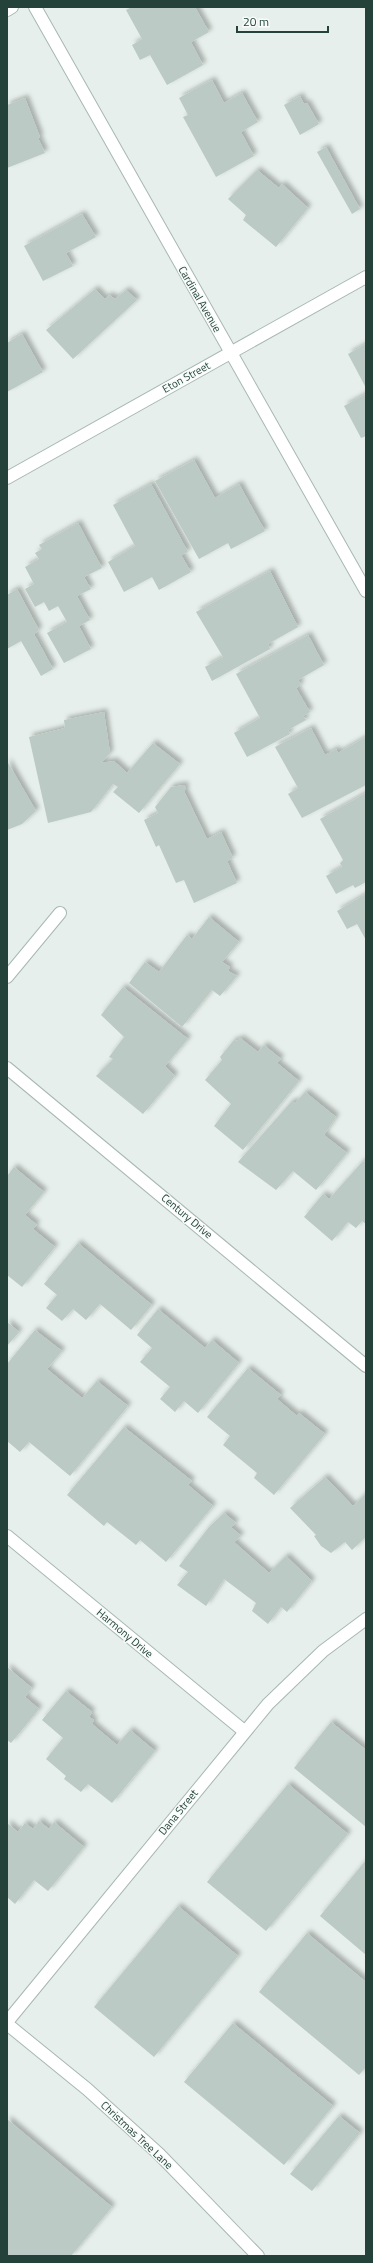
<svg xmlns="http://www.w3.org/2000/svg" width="373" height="2263" font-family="'Titillium Web',sans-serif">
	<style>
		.building { fill: #bbcac4; filter: url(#shadow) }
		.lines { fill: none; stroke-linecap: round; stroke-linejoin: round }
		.minor-casing { stroke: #a8b8b2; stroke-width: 14 }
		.tertiary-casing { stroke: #a8b8b2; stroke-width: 14 }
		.minor { stroke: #fff; stroke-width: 12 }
		.tertiary { stroke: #fff; stroke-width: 12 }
		.labels { text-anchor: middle; stroke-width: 3; stroke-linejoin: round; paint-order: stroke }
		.street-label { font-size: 11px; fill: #24423a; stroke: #f7fbf9 }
	</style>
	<defs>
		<filter id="shadow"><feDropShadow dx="3.5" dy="-3.5" stdDeviation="2" flood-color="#0004"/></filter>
	</defs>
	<rect width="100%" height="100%" fill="#e6efeb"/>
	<!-- building -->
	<g class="building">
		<path d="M 132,7 L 195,7 L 209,32 L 191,42 L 203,65 L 167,85 L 150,55 L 140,60 L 132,45 L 142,39 L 126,10 Z"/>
		<path d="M 212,80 L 224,103 L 242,93 L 258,122 L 241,132 L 254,156 L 216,177 L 183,117 L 188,115 L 179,98 Z"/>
		<path d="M 300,96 L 304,104 L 307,103 L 319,124 L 300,135 L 284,105 Z"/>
		<path d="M 25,98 L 40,137 L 38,138 L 45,153 L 7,168 L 7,105 Z"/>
		<path d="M 326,147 L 360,209 L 352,214 L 317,152 Z"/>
		<path d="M 257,170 L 279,188 L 282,184 L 308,208 L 276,247 L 243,220 L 246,215 L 228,199 Z"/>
		<path d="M 82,214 L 96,237 L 66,253 L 73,266 L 43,281 L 24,246 Z"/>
		<path d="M 95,289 L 105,299 L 109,295 L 115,299 L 126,290 L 137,300 L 73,359 L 46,330 Z"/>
		<path d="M 22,334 L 43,372 L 7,392 L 7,343 Z"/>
		<path d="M 366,344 L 366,388 L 348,354 Z"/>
		<path d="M 366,394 L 366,436 L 361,438 L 344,406 Z"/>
		<path d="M 194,460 L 215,498 L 239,484 L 265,531 L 231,549 L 228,543 L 199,559 L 155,481 Z"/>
		<path d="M 151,484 L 188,552 L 181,555 L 191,572 L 159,590 L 152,577 L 124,592 L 108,562 L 135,546 L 113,505 Z"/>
		<path d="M 78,523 L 102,568 L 84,577 L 91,589 L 77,596 L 90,620 L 79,626 L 91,649 L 64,663 L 47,633 L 67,622 L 58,606 L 49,611 L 44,602 L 35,607 L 25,589 L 34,584 L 25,567 L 39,559 L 35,553 L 42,549 L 39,545 Z"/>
		<path d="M 270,571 L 298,627 L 268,644 L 270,649 L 212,681 L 205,667 L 223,657 L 196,612 Z"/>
		<path d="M 17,589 L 39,630 L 34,634 L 53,669 L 41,676 L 21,641 L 7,649 L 7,595 Z"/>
		<path d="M 308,635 L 324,665 L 298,680 L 301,685 L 296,688 L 310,712 L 303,716 L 306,720 L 288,730 L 290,734 L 247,757 L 234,733 L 260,718 L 236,674 Z"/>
		<path d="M 104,712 L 110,753 L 101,763 L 114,761 L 127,773 L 153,743 L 180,764 L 139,813 L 113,792 L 118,787 L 113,784 L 91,812 L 48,823 L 29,737 L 65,728 L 64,720 Z"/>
		<path d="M 311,728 L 325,755 L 336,749 L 338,753 L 366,737 L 366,785 L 302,818 L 288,794 L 298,788 L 275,747 Z"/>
		<path d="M 7,761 L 36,811 L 22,824 L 7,830 Z"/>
		<path d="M 184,785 L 186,788 L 184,791 L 207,839 L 221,832 L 233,858 L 227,861 L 237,883 L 194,903 L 184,880 L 176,883 L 159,845 L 156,847 L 144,820 L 158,813 L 155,807 L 171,787 Z"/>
		<path d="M 366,793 L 366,882 L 355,888 L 353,885 L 336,894 L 326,876 L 342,867 L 340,863 L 343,860 L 320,819 Z"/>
		<path d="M 366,894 L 366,940 L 357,924 L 347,929 L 337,911 Z"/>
		<path d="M 209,917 L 239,942 L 222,962 L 230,967 L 228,971 L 237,976 L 220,996 L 212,990 L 182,1027 L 129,983 L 145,962 L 159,972 L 187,935 L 192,939 Z"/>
		<path d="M 123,987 L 188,1039 L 165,1066 L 175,1076 L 143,1114 L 96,1076 L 113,1059 L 109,1057 L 124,1037 L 101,1015 Z"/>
		<path d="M 240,1038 L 258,1052 L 264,1045 L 281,1059 L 277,1063 L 299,1081 L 243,1150 L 214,1126 L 231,1104 L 205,1080 L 222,1060 L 220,1057 L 234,1040 L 237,1041 Z"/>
		<path d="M 305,1092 L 336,1117 L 324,1135 L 347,1153 L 316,1190 L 293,1171 L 276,1190 L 238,1162 L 291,1102 L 296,1102 Z"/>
		<path d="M 363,1161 L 366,1163 L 366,1224 L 362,1221 L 356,1228 L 348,1222 L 332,1241 L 304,1217 L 323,1194 L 329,1199 Z"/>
		<path d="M 14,1167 L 44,1192 L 25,1215 L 37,1225 L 33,1229 L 55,1247 L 22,1287 L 7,1275 L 7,1176 Z"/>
		<path d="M 78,1243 L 152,1305 L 131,1330 L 100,1304 L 86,1320 L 73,1309 L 62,1321 L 46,1308 L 57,1295 L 44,1284 Z"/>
		<path d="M 158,1309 L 205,1348 L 212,1340 L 239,1363 L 198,1413 L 184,1401 L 175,1412 L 160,1399 L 170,1387 L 140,1362 L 152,1348 L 137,1335 Z"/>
		<path d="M 7,1322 L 19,1332 L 7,1346 Z"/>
		<path d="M 35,1330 L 62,1351 L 47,1369 L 82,1398 L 97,1381 L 128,1406 L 70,1476 L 29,1442 L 20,1452 L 7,1441 L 7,1364 Z"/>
		<path d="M 248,1368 L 281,1395 L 277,1399 L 297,1416 L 299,1413 L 325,1434 L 274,1495 L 254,1478 L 257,1473 L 223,1445 L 230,1436 L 207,1417 Z"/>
		<path d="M 124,1427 L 192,1481 L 188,1485 L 213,1506 L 166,1562 L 140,1540 L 136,1545 L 107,1522 L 104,1526 L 67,1495 Z"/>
		<path d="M 325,1477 L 353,1506 L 366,1493 L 366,1537 L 352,1550 L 345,1542 L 331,1553 L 321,1546 L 314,1536 L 316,1535 L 290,1508 Z"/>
		<path d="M 224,1513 L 236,1523 L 231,1527 L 241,1536 L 234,1542 L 269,1573 L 286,1556 L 312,1581 L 287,1612 L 281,1607 L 268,1624 L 252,1611 L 256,1603 L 224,1579 L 206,1606 L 177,1585 L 188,1572 L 179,1566 L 209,1527 Z"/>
		<path d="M 7,1667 L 32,1688 L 25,1697 L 39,1709 L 11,1743 L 7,1740 Z"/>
		<path d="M 66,1691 L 92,1712 L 89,1717 L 94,1720 L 92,1724 L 117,1745 L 130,1730 L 155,1751 L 112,1803 L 88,1784 L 81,1792 L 64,1779 L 66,1776 L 46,1759 L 63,1738 L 42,1720 Z"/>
		<path d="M 331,1722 L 366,1750 L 366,1827 L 294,1768 Z"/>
		<path d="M 288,1784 L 348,1834 L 266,1931 L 207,1882 Z"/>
		<path d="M 39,1821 L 49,1829 L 54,1822 L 84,1847 L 48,1891 L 34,1880 L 15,1904 L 7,1897 L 7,1823 L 18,1832 L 25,1823 L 33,1829 Z"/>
		<path d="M 366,1860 L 366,1955 L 320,1916 Z"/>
		<path d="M 178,1906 L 238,1956 L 154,2057 L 94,2007 Z"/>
		<path d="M 307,1933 L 366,1982 L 366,2067 L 359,2075 L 259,1992 Z"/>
		<path d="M 233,2023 L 333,2106 L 284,2165 L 184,2082 Z"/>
		<path d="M 339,2116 L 360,2133 L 312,2191 L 290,2174 Z"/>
		<path d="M 7,2119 L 112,2207 L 71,2256 L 7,2256 Z"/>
	</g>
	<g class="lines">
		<defs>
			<g id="minor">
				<path d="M 35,7 L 366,591"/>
				<path d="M 7,10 L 12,7"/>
				<path d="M 7,478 L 366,277"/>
				<path d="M 7,977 L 60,913"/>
				<path d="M 7,1068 L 366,1366"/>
				<path d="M 7,1536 L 244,1731"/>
				<path d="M 7,2022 L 268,1704 L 323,1651 L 366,1619"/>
			</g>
			<path id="tertiary" d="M 7,2024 L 87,2089 L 159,2154 L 258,2256"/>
		</defs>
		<!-- minor casing -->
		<use href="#minor" class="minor-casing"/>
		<!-- tertiary casing -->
		<use href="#tertiary" class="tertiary-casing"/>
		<!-- minor -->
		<use href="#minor" class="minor"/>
		<!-- tertiary -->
		<use href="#tertiary" class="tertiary"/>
	</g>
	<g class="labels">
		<!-- street labels -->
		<g class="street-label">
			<text transform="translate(200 299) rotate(60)" y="4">Cardinal Avenue</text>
			<text transform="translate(186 377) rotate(-29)" y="4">Eton Street</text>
			<text transform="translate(187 1216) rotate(40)" y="4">Century Drive</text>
			<text transform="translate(125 1633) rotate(40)" y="4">Harmony Drive</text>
			<text transform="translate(178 1812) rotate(-51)" y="4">Dana Street</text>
			<text transform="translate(137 2135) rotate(43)" y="4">Christmas Tree Lane</text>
		</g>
	</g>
	<!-- border -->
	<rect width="373" height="2263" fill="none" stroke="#24423a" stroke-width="16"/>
	<!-- scale -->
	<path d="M237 26v6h91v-6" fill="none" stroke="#24423a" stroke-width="2"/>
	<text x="243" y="26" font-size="12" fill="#24423a" stroke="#f7fbf9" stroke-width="3" paint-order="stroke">20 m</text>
</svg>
